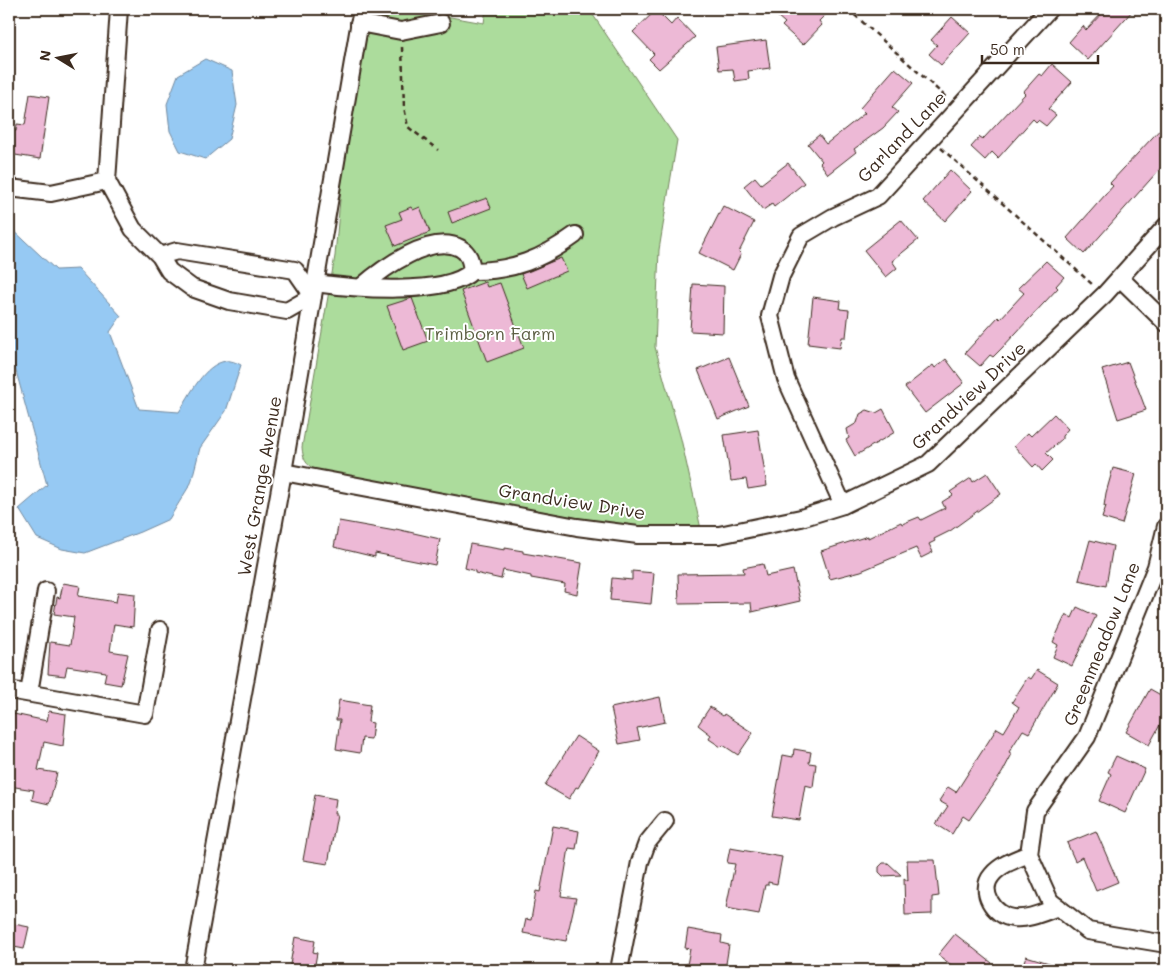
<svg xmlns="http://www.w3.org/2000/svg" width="1175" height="979" font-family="Mali,sans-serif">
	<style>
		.green { fill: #acdc9c; stroke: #74835d }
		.water { fill: #96c9f3; stroke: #72899e }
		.building { fill: #edb9d6; stroke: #3b2a1e }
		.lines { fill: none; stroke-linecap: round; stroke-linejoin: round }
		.minor-casing { stroke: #3b2a1e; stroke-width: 20 }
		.path { stroke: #3b2a1e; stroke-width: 2.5; stroke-dasharray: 5 4; stroke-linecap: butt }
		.minor { stroke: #fff; stroke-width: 16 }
		.labels { text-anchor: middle; stroke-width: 4; stroke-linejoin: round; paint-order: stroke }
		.street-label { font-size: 18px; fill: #3b2a1e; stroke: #fff }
		.park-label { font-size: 18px; fill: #5d5f44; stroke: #fff }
	</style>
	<rect width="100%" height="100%" fill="#fff"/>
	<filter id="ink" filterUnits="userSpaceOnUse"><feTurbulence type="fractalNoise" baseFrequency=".02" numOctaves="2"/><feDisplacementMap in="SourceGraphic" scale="10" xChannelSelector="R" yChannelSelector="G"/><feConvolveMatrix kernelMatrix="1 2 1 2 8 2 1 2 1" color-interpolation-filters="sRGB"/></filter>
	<g filter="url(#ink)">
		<!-- green -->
		<path class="green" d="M 371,9 L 406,9 L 484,23 L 486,9 L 589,9 L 677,140 L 659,250 L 655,347 L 681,439 L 701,529 L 633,527 L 606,523 L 316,470 C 305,464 303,459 302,447 L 335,256 L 342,177 Z"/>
		<!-- water -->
		<g class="water">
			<path d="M 205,59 L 232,71 L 237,105 L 229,139 L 205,159 L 180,151 L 170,131 L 167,104 L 178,75 Z"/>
			<path d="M 9,226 L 56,270 L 78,269 L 121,316 L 110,332 L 139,409 L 179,412 C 190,395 204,364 226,361 C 231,360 237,363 241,365 L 226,411 L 200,448 L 191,483 L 169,519 L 140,532 L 85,553 L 62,549 L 37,538 L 19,509 L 47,485 L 13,360 L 9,352 Z"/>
		</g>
		<!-- building -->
		<g class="building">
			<path d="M 769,9 L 831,9 L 819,21 L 822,25 L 803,45 L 782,26 L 785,23 Z"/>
			<path d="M 1106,9 L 1134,9 L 1088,60 L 1069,42 L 1083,26 L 1086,30 Z"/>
			<path d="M 656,10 L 671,25 L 677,18 L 695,37 L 659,69 L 649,59 L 654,54 L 633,32 Z"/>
			<path d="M 952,17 L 970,33 L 941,65 L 929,54 L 937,45 L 931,40 Z"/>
			<path d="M 766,40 L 770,68 L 748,71 L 749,79 L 735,81 L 733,69 L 719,70 L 716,47 Z"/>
			<path d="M 1052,64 L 1072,82 L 1048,109 L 1056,115 L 1046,126 L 1038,120 L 1036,122 L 1033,119 L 998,158 L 992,152 L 985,160 L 971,147 L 980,137 L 983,139 L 1025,94 L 1023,92 L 1039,74 L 1042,76 Z"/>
			<path d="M 895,68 L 913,83 L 892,107 L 898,112 L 883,128 L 854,149 L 856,152 L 828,174 L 820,163 L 822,161 L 808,144 L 819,135 L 826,144 L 865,113 L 860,108 Z"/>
			<path d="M 30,94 L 49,97 L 40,159 L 9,154 L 9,130 L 16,131 L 17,124 L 25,125 Z"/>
			<path d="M 1166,123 L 1166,162 L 1084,254 L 1067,238 L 1113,186 L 1110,183 Z"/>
			<path d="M 788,163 L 804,183 L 774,207 L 772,204 L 763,210 L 744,186 L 755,177 L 761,184 Z"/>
			<path d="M 950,170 L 972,191 L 945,221 L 923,201 Z"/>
			<path d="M 487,198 L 491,208 L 452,223 L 448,212 Z"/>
			<path d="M 723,206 L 754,222 L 739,252 L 741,254 L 733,270 L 699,253 Z"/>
			<path d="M 411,207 L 413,210 L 420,207 L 430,232 L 395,246 L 386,225 L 402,219 L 399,212 Z"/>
			<path d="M 901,220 L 918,240 L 892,261 L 897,268 L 886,277 L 864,250 Z"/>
			<path d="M 561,258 L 567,271 L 527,288 L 521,274 Z"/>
			<path d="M 1046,261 L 1064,277 L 1056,286 L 1058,288 L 1001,349 L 993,357 L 990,355 L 980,366 L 965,353 L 998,317 L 1000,319 L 1024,293 L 1018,288 Z"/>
			<path d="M 485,282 L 487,287 L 500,283 L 524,348 L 487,362 L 461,291 Z"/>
			<path d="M 693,284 L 724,286 L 723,333 L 690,331 Z"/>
			<path d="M 813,297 L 841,301 L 840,309 L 849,310 L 846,337 L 842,337 L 840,348 L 808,344 Z"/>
			<path d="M 412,298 L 428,341 L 403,350 L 387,306 Z"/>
			<path d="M 729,357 L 749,406 L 718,419 L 698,370 Z"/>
			<path d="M 946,359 L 964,383 L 925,413 L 905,387 L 933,365 L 935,368 Z"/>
			<path d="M 1128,362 L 1146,410 L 1118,419 L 1102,370 Z"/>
			<path d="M 883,409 L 895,432 L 855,456 L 846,440 L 849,438 L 847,429 L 857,423 L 860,414 L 867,410 L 876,413 Z"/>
			<path d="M 1054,414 L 1068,429 L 1062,436 L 1062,439 L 1046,453 L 1053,460 L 1042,471 L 1036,464 L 1033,467 L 1014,446 L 1028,433 L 1031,436 Z"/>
			<path d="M 758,430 L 767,486 L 748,489 L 746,479 L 731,481 L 724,435 Z"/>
			<path d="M 1113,468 L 1136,474 L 1122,524 L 1102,518 L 1106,506 L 1104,506 L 1106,493 Z"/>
			<path d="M 987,473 L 1001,494 L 950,531 L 934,539 L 935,541 L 929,544 L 933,552 L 921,558 L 916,548 L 861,571 L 830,579 L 821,551 L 868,536 L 868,538 L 901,522 L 902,524 L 919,517 L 921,520 L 945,508 L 942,502 L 953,495 L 950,492 L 971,478 L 973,482 Z"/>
			<path d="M 339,521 L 395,531 L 396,529 L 440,539 L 435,565 L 375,553 L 375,557 L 334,547 Z"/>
			<path d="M 1090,540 L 1113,546 L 1106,586 L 1079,580 Z"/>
			<path d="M 470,544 L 505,550 L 505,548 L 523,551 L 523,553 L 582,563 L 577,594 L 564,591 L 565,584 L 531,578 L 531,576 L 503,570 L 501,579 L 475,573 L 475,571 L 465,568 Z"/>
			<path d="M 763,564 L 766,576 L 793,570 L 800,601 L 752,612 L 751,603 L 679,604 L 678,574 L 744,573 L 743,568 Z"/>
			<path d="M 632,571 L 654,573 L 651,604 L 610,600 L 612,578 L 632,580 Z"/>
			<path d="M 63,583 L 80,586 L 78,596 L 116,602 L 118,592 L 135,594 L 133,627 L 114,624 L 110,651 L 128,654 L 121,685 L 104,682 L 106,672 L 67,666 L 65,676 L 48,674 L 50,642 L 70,645 L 74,617 L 54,614 L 57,597 L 60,598 Z"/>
			<path d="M 1077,607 L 1096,616 L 1072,666 L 1053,657 L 1058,645 L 1053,642 L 1066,614 L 1072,618 Z"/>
			<path d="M 1037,670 L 1058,683 L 1052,694 L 1029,733 L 1023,730 L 1009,752 L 1012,754 L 1002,773 L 969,820 L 963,816 L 952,834 L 936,824 L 948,806 L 939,801 L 948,787 L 956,792 L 997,728 L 1004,732 L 1019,707 L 1012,702 L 1028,677 L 1031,679 Z"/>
			<path d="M 1150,689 L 1166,698 L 1166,714 L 1149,745 L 1126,732 Z"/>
			<path d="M 660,697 L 665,722 L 637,728 L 640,740 L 619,744 L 611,708 Z"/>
			<path d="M 339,700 L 370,705 L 368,722 L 373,723 L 371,739 L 362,738 L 360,753 L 336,749 L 340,720 L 336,720 Z"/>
			<path d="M 710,707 L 723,716 L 724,714 L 753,733 L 738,755 L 723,745 L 721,747 L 709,739 L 711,735 L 698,725 Z"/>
			<path d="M 49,711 L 66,714 L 63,746 L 44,742 L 38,770 L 57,773 L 49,804 L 32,800 L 34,790 L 9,786 L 9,713 L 47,721 Z"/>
			<path d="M 576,736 L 599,751 L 578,788 L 576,787 L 569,799 L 545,785 Z"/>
			<path d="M 794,749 L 811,752 L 809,763 L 816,764 L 813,787 L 805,785 L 799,820 L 772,816 L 783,755 L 793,757 Z"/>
			<path d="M 1116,756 L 1145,769 L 1125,813 L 1099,801 L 1111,774 L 1108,772 Z"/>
			<path d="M 315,795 L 336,799 L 334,814 L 337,814 L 328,864 L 303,860 Z"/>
			<path d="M 553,826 L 579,831 L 576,849 L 569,848 L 561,896 L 576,898 L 566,941 L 523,933 L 526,919 L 531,920 L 536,891 L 540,892 Z"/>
			<path d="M 1096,831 L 1118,882 L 1096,891 L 1082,857 L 1075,861 L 1067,843 Z"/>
			<path d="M 730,848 L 782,857 L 777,884 L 768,882 L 768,885 L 765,885 L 759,914 L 726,908 L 735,864 L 727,863 Z"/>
			<path d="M 907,860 L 935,860 L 939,896 L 932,897 L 932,914 L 905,915 L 904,878 L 908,881 Z"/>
			<path d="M 883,863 L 888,863 L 901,875 L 883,876 L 879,872 L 879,867 Z"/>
			<path d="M 9,923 L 29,927 L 24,949 L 9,946 Z"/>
			<path d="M 688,929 L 722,935 L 721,943 L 729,945 L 725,970 L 686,970 L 690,949 L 685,948 Z"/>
			<path d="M 955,934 L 992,963 L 987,970 L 958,970 L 938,955 Z"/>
			<path d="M 295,937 L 315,941 L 313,952 L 317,953 L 314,970 L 289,970 Z"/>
			<path d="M 1026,956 L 1062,967 L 1062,970 L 1021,970 Z"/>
		</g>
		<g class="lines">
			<defs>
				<g id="minor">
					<path d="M 359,23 L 401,31 L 441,23"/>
					<path d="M 107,181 L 133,229 L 160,256 L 169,271 L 192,288 L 229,301 L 287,311 L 313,296 L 295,270 L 177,251 L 160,256"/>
					<path d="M 107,181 L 119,9"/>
					<path d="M 9,188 L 51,193 L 107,181"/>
					<path d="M 472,271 C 513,271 542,259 575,235"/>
					<path d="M 1120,278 L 1166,323"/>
					<path d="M 315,283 C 350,288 447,297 472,271 C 471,261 469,253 460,248 C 431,233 383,268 361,287"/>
					<path d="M 283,472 L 577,527 L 638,535 L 719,535 L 801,518 L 843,505 L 928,464 L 1105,294 L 1166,226"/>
					<path d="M 843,505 L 786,379 L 770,316 L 781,276 L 801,236 L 833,217 L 878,196 L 1049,9"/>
					<path d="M 1166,526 L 1156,567 L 1087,737 L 1035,811 L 1029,854 L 1050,901 L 1088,931 L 1166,944"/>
					<path d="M 9,690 L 145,714 L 160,630"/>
					<path d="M 29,693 L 46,591"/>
					<path d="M 1029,854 C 1017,859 1001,864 992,875 C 978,891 994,916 1013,918 C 1028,920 1044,912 1058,907"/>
					<path d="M 193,970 L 283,472 L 362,9"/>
					<path d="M 619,970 L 640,862 L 647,843 L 665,821"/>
				</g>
			</defs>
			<!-- minor casing -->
			<use href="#minor" class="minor-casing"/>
			<!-- path -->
			<g class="path">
				<path d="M 848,9 L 948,99"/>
				<path d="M 402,47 L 404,107 L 408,127 L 438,150"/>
				<path d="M 941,148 L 1093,285"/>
			</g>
			<!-- minor -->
			<use href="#minor" class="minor"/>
		</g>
	</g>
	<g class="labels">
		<!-- street labels -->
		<g class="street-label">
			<text transform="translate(902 137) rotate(-46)" y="6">Garland Lane</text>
			<text transform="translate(969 396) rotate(-43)" y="6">Grandview Drive</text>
			<text transform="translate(260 486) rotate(-80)" y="6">West Grange Avenue</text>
			<text transform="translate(572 502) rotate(9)" y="6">Grandview Drive</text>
			<text transform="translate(1102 644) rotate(-68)" y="6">Greenmeadow Lane</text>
		</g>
		<!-- park labels -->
		<g class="park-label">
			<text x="490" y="340">Trimborn Farm</text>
		</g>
	</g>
	<!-- margin -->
	<rect width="1175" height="979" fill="none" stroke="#fff" stroke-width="30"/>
	<rect x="15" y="15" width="1145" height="949" fill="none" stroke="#3b2a1e" stroke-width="2" filter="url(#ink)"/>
	<!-- north arrow -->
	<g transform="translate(58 58) rotate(280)" stroke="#ffffff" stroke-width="4" paint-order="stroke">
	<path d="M0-4L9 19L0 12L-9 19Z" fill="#3b2a1e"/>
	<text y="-8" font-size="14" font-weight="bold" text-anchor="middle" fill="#3b2a1e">N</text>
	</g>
	<!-- scale -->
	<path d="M982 55v8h116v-8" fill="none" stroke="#3b2a1e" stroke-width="2.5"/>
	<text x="990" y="55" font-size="15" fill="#3b2a1e" stroke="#ffffff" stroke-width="4" paint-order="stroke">50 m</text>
</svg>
